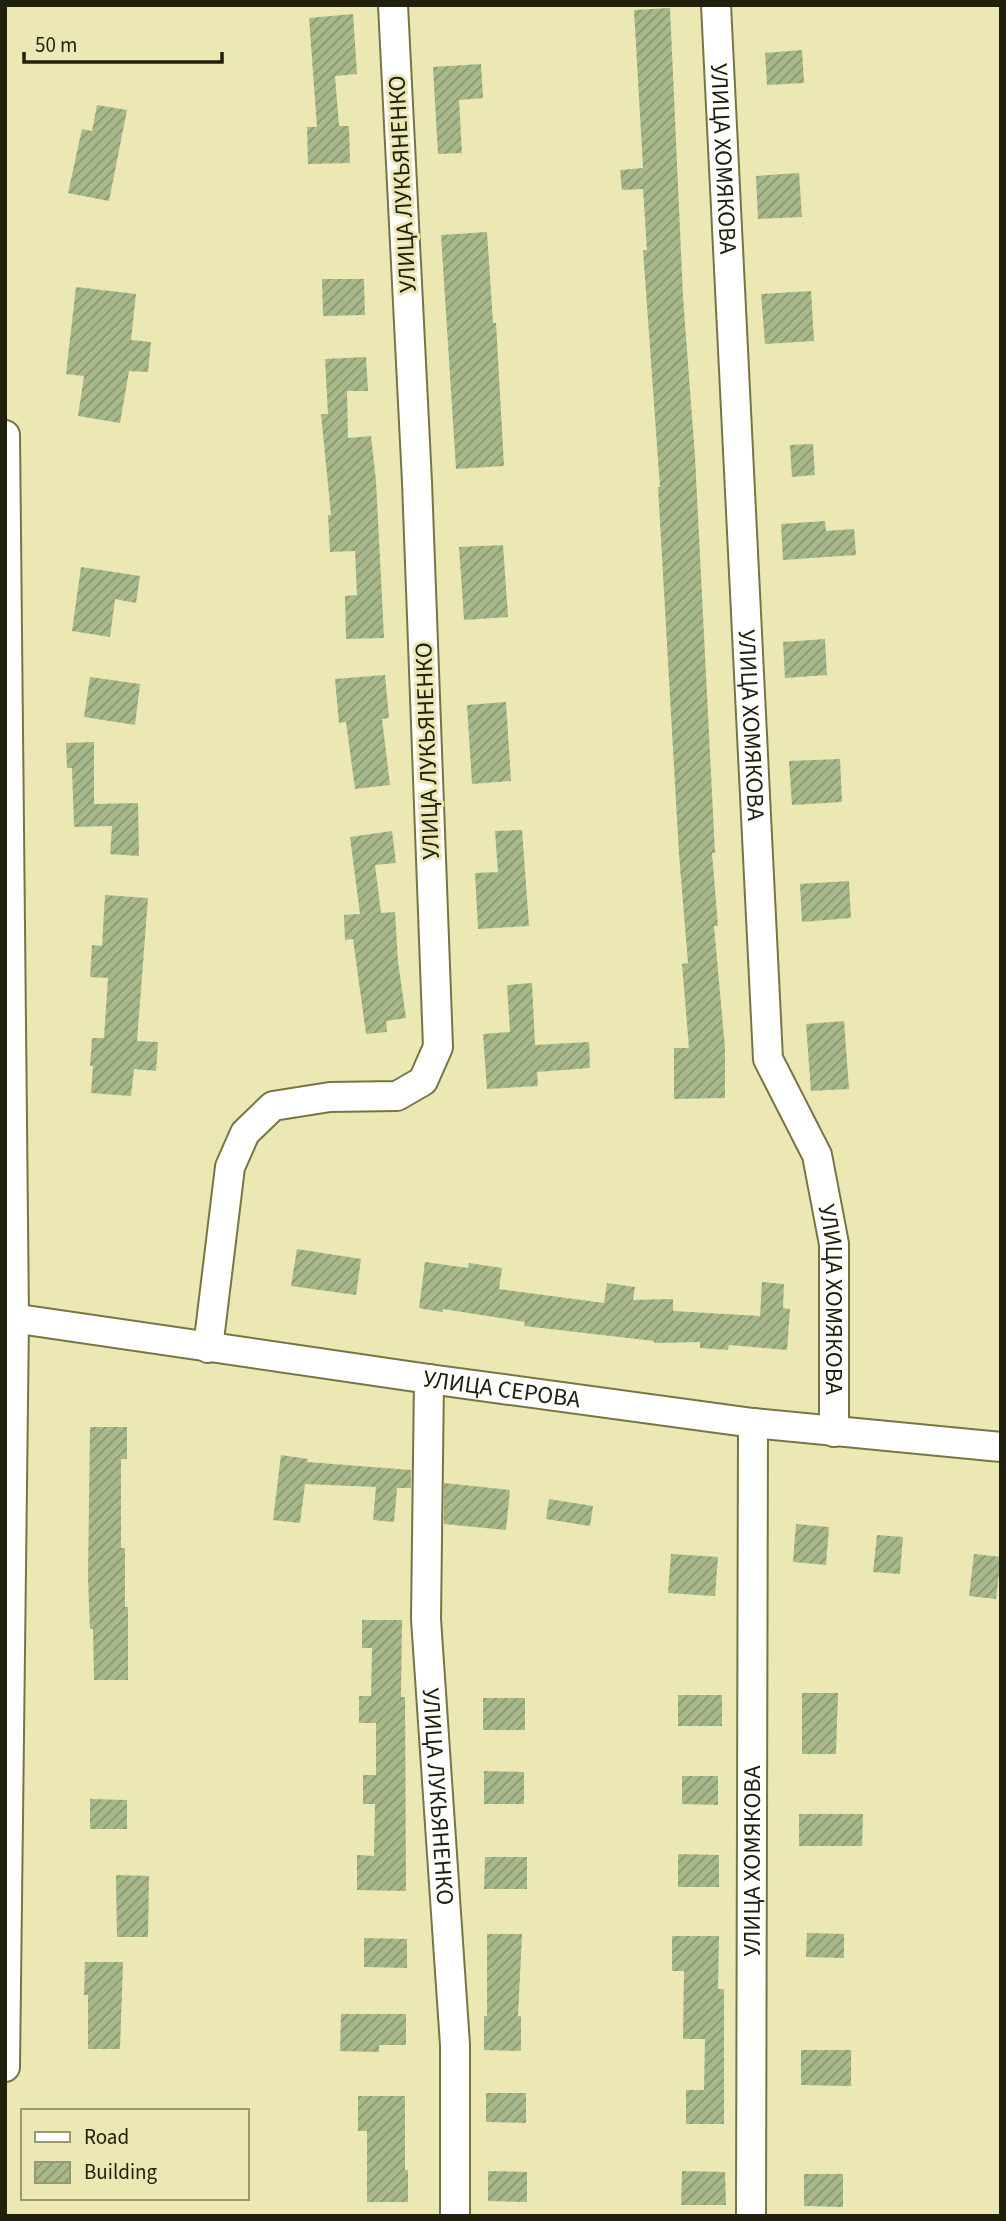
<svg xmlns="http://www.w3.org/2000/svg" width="1006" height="2221" font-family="'Source Sans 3',sans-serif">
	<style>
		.building { fill: url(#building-hatch) }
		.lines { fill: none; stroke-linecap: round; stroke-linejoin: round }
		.minor-casing { stroke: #787545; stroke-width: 32 }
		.minor { stroke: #fff; stroke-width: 28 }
		.labels { text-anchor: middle; stroke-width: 6; stroke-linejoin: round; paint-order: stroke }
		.street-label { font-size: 24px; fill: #21200c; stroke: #ebe8b3 }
	</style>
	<defs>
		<pattern id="building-hatch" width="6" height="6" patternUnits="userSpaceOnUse" patternTransform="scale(1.75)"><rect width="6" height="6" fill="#a7b98a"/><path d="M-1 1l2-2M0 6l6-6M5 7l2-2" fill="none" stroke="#88966f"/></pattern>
	</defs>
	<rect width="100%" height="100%" fill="#ebe8b3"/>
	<!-- building -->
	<g class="building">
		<path d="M 670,8 L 683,297 L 695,457 L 715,853 L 712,853 L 718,926 L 714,926 L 725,1048 L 725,1098 L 674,1099 L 674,1048 L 689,1048 L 682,964 L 688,963 L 679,854 L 658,487 L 660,487 L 643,250 L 647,250 L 643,189 L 622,190 L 620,170 L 643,168 L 634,10 Z"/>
		<path d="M 353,14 L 357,74 L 335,76 L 339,126 L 349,126 L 350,163 L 308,164 L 307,127 L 317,127 L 309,18 Z"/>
		<path d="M 802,50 L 804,83 L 767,85 L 765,53 Z"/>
		<path d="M 481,64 L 483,98 L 459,100 L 462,153 L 438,154 L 433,67 Z"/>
		<path d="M 97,105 L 127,110 L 109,201 L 68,193 L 82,129 L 92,131 Z"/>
		<path d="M 799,173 L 802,217 L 758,219 L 756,176 Z"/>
		<path d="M 487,232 L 493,323 L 496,323 L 504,466 L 456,469 L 441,235 Z"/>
		<path d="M 322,279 L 364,279 L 365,315 L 323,316 Z"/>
		<path d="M 76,287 L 136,294 L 131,340 L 151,342 L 148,372 L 129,371 L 120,423 L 78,416 L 84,376 L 66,374 Z"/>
		<path d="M 811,291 L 814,341 L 765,344 L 761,294 Z"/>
		<path d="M 366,357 L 368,391 L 347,391 L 348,438 L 371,436 L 376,481 L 384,638 L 346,639 L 345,596 L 357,595 L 355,551 L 330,552 L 328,515 L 331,515 L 321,414 L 328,414 L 325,359 Z"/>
		<path d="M 813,444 L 815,475 L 792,477 L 790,445 Z"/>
		<path d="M 825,521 L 826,531 L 854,529 L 856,555 L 783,560 L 781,524 Z"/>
		<path d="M 503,545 L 508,617 L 464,620 L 459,547 Z"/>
		<path d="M 81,567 L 140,576 L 136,603 L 115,599 L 110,637 L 72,631 Z"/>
		<path d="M 825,639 L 827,675 L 785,678 L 783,642 Z"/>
		<path d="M 385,675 L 389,718 L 382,719 L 390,785 L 355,789 L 346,722 L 339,723 L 335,679 Z"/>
		<path d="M 90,677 L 140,684 L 135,725 L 84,717 Z"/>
		<path d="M 506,702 L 511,781 L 472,784 L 467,705 Z"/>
		<path d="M 94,742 L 94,804 L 138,803 L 139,856 L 110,854 L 112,826 L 74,827 L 72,768 L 67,768 L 66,743 Z"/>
		<path d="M 840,759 L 842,802 L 792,805 L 789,761 Z"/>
		<path d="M 522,830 L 529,926 L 478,929 L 475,873 L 498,872 L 495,831 Z"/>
		<path d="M 392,831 L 396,863 L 375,865 L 381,913 L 395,912 L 398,962 L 406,1018 L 386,1021 L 387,1032 L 366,1034 L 353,939 L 345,940 L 344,915 L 360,914 L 350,837 Z"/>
		<path d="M 849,881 L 851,918 L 802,922 L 800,884 Z"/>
		<path d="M 105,895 L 148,898 L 137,1041 L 158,1042 L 156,1071 L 134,1069 L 131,1096 L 91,1093 L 93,1066 L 90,1066 L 92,1038 L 104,1038 L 108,978 L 90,977 L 92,945 L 102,946 Z"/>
		<path d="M 532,983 L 535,1045 L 589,1042 L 590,1068 L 537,1072 L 538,1086 L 487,1089 L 483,1034 L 510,1032 L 507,985 Z"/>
		<path d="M 844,1021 L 849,1089 L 811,1091 L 806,1024 Z"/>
		<path d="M 297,1249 L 361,1259 L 356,1295 L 291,1286 Z"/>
		<path d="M 425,1262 L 468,1268 L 469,1263 L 502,1268 L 499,1289 L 604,1303 L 607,1283 L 635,1287 L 633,1300 L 673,1299 L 673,1311 L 760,1316 L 762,1282 L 784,1284 L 783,1308 L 790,1309 L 787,1350 L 729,1345 L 728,1350 L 700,1348 L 700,1342 L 654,1343 L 654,1341 L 524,1326 L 525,1322 L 443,1309 L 442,1312 L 419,1308 Z"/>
		<path d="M 90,1427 L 127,1427 L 127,1459 L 121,1459 L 121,1548 L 125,1548 L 125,1607 L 128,1607 L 128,1680 L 94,1680 L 93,1629 L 90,1629 L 88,1578 Z"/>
		<path d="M 281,1455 L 308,1459 L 307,1462 L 411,1470 L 411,1488 L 397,1488 L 394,1522 L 373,1520 L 376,1487 L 305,1484 L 300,1523 L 273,1520 Z"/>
		<path d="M 444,1483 L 510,1490 L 506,1530 L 444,1524 Z"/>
		<path d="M 549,1499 L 593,1506 L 590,1526 L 546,1519 Z"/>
		<path d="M 796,1524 L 829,1527 L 826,1565 L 793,1562 Z"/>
		<path d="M 877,1535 L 903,1537 L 900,1574 L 873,1572 Z"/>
		<path d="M 671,1554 L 718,1557 L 715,1596 L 668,1593 Z"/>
		<path d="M 974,1554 L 1001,1557 L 996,1599 L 969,1596 Z"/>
		<path d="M 362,1620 L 402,1620 L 401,1697 L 405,1697 L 406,1891 L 357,1890 L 357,1855 L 374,1856 L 375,1804 L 363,1804 L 363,1775 L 376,1775 L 376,1723 L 359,1723 L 359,1696 L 371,1696 L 372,1648 L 362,1648 Z"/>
		<path d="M 802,1693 L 838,1693 L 836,1754 L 802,1754 Z"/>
		<rect x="678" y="1695" width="44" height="31"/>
		<rect x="483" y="1698" width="42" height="32"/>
		<path d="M 484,1771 L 524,1772 L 524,1804 L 484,1804 Z"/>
		<path d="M 682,1776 L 718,1776 L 718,1805 L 682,1804 Z"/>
		<path d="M 90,1799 L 127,1800 L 127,1829 L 90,1829 Z"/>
		<path d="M 799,1814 L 863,1814 L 862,1846 L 799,1846 Z"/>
		<path d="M 678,1854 L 719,1855 L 719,1887 L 678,1887 Z"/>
		<path d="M 485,1857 L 527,1857 L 527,1889 L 484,1889 Z"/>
		<path d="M 116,1875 L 149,1876 L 148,1937 L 117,1937 Z"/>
		<path d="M 807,1933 L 844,1934 L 844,1958 L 806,1957 Z"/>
		<path d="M 487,1934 L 522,1934 L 518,2016 L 521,2016 L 521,2051 L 484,2050 L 484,2016 L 487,2016 Z"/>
		<path d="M 672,1936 L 719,1936 L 718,1989 L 724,1989 L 724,2124 L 686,2124 L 686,2090 L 704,2090 L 705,2039 L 683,2039 L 684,1971 L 672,1971 Z"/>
		<path d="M 364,1938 L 407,1939 L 407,1968 L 364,1967 Z"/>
		<path d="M 85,1962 L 123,1962 L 120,2049 L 88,2049 L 88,1995 L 84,1995 Z"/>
		<path d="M 341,2014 L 406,2014 L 406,2045 L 379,2045 L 379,2052 L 340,2051 Z"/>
		<path d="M 801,2050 L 851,2050 L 851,2086 L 801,2085 Z"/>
		<path d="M 486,2093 L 526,2093 L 526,2123 L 486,2122 Z"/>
		<path d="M 358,2096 L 405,2096 L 405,2170 L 408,2170 L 408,2202 L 367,2202 L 367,2131 L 358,2131 Z"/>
		<path d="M 488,2171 L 527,2172 L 527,2202 L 488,2201 Z"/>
		<path d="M 682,2171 L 725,2172 L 726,2205 L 681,2205 Z"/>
		<path d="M 804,2174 L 843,2174 L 843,2207 L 804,2206 Z"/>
	</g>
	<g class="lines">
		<defs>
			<g id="minor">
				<path id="s1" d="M 716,5 L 768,1059 L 817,1155 L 834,1244 L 834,1432"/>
				<path d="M 5,435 L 14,1319 L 5,2067"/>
				<path id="s2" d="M 5,1317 L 429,1379 L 753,1423 L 1001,1447"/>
				<path d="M 208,1348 L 230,1167 L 245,1133 L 273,1106 L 330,1097 L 397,1096 L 423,1081 L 438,1047 L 417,482 L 393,5"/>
				<path id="s3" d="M 429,1379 L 426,1619 L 455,2045 L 455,2216"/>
				<path id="s4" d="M 751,2216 L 753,1423"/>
			</g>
		</defs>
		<!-- minor casing -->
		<use href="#minor" class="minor-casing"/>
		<!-- minor -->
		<use href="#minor" class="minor"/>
	</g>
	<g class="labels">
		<!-- street labels -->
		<g class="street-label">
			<text dy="8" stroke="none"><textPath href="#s1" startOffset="154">УЛИЦА ХОМЯКОВА</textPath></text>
			<text transform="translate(402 184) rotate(-93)" y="8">УЛИЦА ЛУКЬЯНЕНКО</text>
			<text dy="8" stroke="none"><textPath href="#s1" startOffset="721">УЛИЦА ХОМЯКОВА</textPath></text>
			<text transform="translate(427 751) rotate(-92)" y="8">УЛИЦА ЛУКЬЯНЕНКО</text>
			<text dy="8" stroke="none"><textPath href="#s1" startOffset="1309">УЛИЦА ХОМЯКОВА</textPath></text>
			<text dy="8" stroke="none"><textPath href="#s2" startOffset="502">УЛИЦА СЕРОВА</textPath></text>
			<text dy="8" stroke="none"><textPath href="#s3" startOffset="418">УЛИЦА ЛУКЬЯНЕНКО</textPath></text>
			<text dy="8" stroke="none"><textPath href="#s4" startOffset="355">УЛИЦА ХОМЯКОВА</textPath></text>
		</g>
	</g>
	<!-- border -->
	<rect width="1006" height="2221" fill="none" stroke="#21200c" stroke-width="14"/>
	<!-- legend -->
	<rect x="21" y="2109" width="228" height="91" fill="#ebe8b3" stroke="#9a9870" stroke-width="2"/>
	<rect x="35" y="2132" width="35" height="10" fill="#ffffff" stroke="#9a9870" stroke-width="2"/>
	<text x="84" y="2144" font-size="21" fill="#21200c">Road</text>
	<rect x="35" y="2162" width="35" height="21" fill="url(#building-hatch)" stroke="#9a9870" stroke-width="2"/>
	<text x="84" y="2179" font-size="21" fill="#21200c">Building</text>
	<!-- scale -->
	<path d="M24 52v10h198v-10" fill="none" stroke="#21200c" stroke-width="3.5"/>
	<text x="35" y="52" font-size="21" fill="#21200c" stroke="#ebe8b3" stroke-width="5" paint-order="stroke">50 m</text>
</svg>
